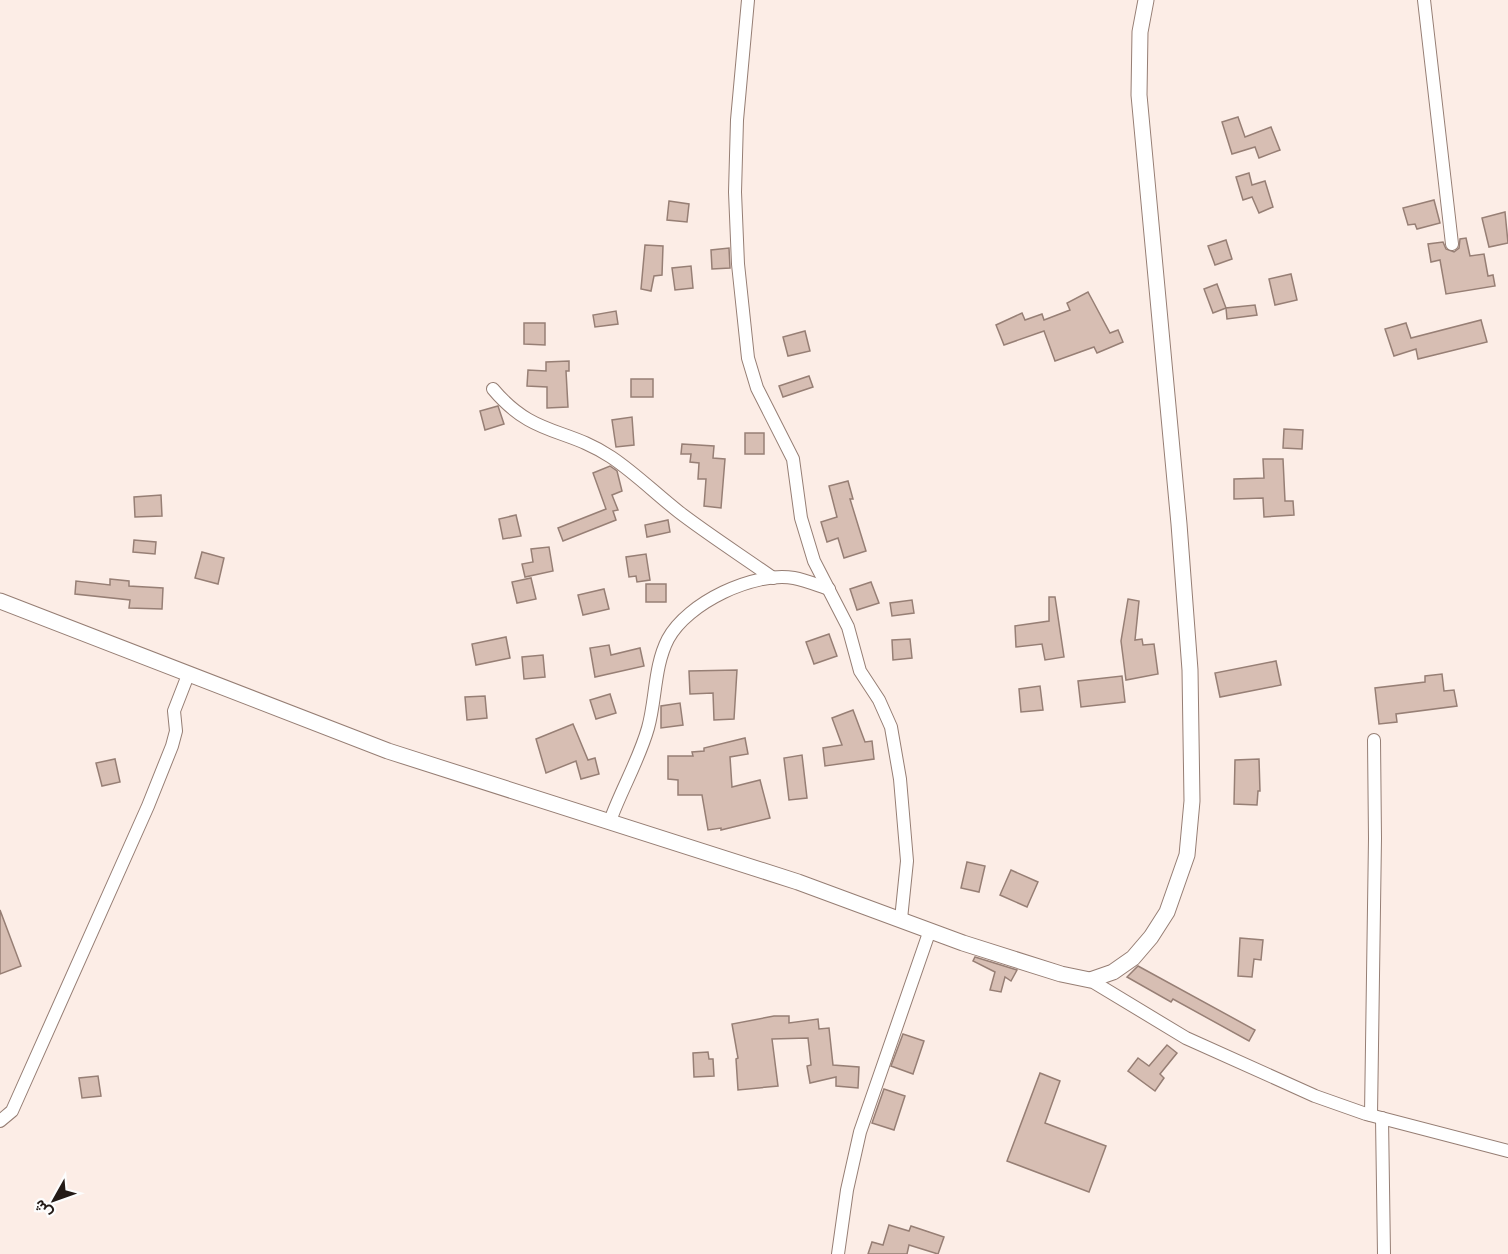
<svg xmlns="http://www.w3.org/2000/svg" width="1508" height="1254" viewBox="0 0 1508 1254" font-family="Karla,Vazirmatn,sans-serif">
<rect width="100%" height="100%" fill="#fcede6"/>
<g fill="#d7beb3" stroke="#977f75" stroke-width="1.5">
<path d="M1238,117L1245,137L1271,127L1280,150L1259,158L1255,147L1232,154L1222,122Z"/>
<path d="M1249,173L1252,185L1265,181L1273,207L1259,213L1252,197L1243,200L1236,177Z"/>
<path d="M1434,200L1440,223L1417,229L1415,224L1408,225L1403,208Z"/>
<path d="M669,201L689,204L687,222L667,220Z"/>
<path d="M1505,212L1508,243L1489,247L1482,218Z"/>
<path d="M1466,238L1470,256L1484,254L1488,276L1493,275L1495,286L1446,294L1440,260L1431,262L1428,244L1443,242L1446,249L1454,252L1459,248L1460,239Z"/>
<path d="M1226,240L1232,259L1215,265L1208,246Z"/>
<path d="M645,245L663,246L662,275L654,276L651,291L641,289Z"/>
<path d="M729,248L730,268L712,269L711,250Z"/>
<path d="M691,266L693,288L675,290L672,268Z"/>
<path d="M1291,274L1297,300L1275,305L1269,279Z"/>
<path d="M1217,284L1226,308L1213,313L1204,289Z"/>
<path d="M1088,292L1110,333L1118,330L1123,342L1097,353L1094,347L1055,361L1044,331L1004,345L996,325L1022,313L1025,320L1042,314L1044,320L1070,310L1067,303Z"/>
<path d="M1255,305L1257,315L1227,319L1226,308Z"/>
<path d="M616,311L618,324L595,327L593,315Z"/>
<path d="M1481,320L1487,342L1418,359L1416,349L1394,356L1385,329L1406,323L1411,338Z"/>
<path d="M524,323H545V345L524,344Z"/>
<path d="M805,331L810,351L788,356L783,337Z"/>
<path d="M569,361V371H566L568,407L547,408V387L527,386L528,370L546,371V362Z"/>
<path d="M809,376L813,387L783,397L779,386Z"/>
<rect x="631" y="379" width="22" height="18"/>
<path d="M498,406L504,424L485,430L480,411Z"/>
<path d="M632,417L634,445L616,447L612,420Z"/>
<path d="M1284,429L1303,430L1302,449L1283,448Z"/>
<rect x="745" y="433" width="19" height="21"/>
<path d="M682,444L714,446L713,458L725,459L721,508L704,506L706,479H698L699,463L690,462L691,454H681Z"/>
<path d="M1263,459H1283L1285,501H1293L1294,515L1264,517L1263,498L1234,499V479L1264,478Z"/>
<path d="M610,466L617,471L622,491L612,495L618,510L613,511L616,520L563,541L558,528L606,509L593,473Z"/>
<path d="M848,481L853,499H850L866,551L844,558L838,538L827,542L821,522L837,517L829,486Z"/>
<path d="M161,495L162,516L135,517L134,497Z"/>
<path d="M516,515L521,536L503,539L499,519Z"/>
<path d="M668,520L670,532L647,537L645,525Z"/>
<path d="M134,540L156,542L155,554L133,552Z"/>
<path d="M549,547L553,571L525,577L522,564L533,562L531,549Z"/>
<path d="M202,552L224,558L218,584L195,578Z"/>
<path d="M646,554L650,580L637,582L636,576L629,577L626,557Z"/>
<path d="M531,578L536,599L517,603L512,582Z"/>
<path d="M110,579L129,581V586L163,588L162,609L129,608L130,600L75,594L76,581L110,585Z"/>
<path d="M871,582L879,603L857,610L850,589Z"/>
<rect x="646" y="584" width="20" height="18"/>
<path d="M604,589L609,609L583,615L578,595Z"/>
<path d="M1049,597H1055L1064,657L1045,660L1042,644L1016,647L1015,626L1049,621Z"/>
<path d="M1128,599L1139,601L1135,640L1142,639L1143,645L1154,644L1158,674L1126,680L1121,641Z"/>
<path d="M912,600L914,613L892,616L890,603Z"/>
<path d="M829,634L837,656L814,664L806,642Z"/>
<path d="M506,637L510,658L476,665L472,644Z"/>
<path d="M910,639L912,658L893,660L892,640Z"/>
<path d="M609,645L611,655L640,648L644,666L595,677L590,648Z"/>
<path d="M543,655L545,677L524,679L522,657Z"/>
<path d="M1276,661L1281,685L1220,697L1215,673Z"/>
<path d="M737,670L734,719L714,720L713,693L690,694L689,671Z"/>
<path d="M1442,674L1444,691L1454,690L1457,706L1396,714L1397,722L1379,724L1375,688L1425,682V676Z"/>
<path d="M1122,676L1125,702L1081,707L1078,681Z"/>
<path d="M1040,686L1043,710L1021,712L1019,689Z"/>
<path d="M610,694L616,713L596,719L590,700Z"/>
<path d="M485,696L487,718L467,720L465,697Z"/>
<path d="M680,703L683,725L661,728V706Z"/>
<path d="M853,710L865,742L872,741L874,759L825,766L823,748L842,745L832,718Z"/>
<path d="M573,724L588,760L595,758L599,774L581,779L576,761L546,773L536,739Z"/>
<path d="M745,738L748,754L730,757L732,787L760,780L770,818L721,830V828L708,830L702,795H678V780L668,779V756H693L692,752L704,751V748Z"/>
<path d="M802,755L807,798L789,800L784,758Z"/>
<path d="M115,759L120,782L102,786L96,763Z"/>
<path d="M1259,759L1260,791H1258L1257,805L1234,804L1235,760Z"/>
<path d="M967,862L985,866L979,892L961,888Z"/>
<path d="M1011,870L1038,882L1027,907L1000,895Z"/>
<path d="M0,910L21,966L0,974Z"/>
<path d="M1240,938L1263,940L1261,960L1254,959L1252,977L1238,976Z"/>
<path d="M975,957L1017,970L1011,981L1005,977L1001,992L990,990L995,972L973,961Z"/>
<path d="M1138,966L1255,1030L1249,1041L1173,999L1171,1002L1127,977Z"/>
<path d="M774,1016H789V1023L818,1019L819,1029L829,1028L833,1065L859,1067L858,1088L836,1086V1077L810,1083L807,1066L811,1065L808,1038L772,1039L778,1086L738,1090L736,1059L738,1058L732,1024Z"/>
<path d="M903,1034L924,1041L913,1074L891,1066Z"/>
<path d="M1167,1045L1177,1053L1160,1074L1164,1078L1155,1091L1128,1071L1138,1058L1149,1066Z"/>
<path d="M708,1052L709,1059H713L714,1076L694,1077L693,1053Z"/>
<path d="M1040,1073L1060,1081L1045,1123L1106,1146L1089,1192L1007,1161Z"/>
<path d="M98,1076L101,1096L82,1098L79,1078Z"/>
<path d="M884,1089L905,1096L894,1130L872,1123Z"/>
<path d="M889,1225L909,1231L911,1226L944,1237L938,1254L909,1245L907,1254H868L872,1242L883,1245Z"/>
</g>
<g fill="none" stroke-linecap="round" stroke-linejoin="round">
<g stroke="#967e74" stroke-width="14">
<g id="minor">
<path d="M748,0L737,120L735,192L738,264L748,358L757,388L793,459L801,518L814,561L848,627L860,671L879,700L891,727L900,779L907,861L901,919"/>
<path d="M1424,0L1452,244"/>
<path d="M493,389C533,437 566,427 611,457C635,473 656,494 679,512C709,535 742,556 773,578"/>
<path d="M610,821C621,790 639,760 648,728C656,700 654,666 668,639C687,603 754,571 794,578C805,580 817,585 829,589"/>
<path d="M1090,980L1186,1038L1315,1096L1366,1114L1508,1151"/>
<path d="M1371,1115L1375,838L1374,740"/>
<path d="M1382,1118L1384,1254"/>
<path d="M0,1121L12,1111L148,806L172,746L176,731L174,711L188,675"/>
<path d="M838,1254L847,1190L860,1132L930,930"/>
</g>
</g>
<g stroke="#967e74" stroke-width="17">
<path id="tertiary" d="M0,601L388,751L798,882L963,943L1061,974L1090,980L1113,972L1133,958L1151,937L1167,912L1187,855L1192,801L1190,670L1179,524L1139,95L1140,32L1146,0"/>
</g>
<use href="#minor" stroke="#fff" stroke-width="12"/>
<use href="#tertiary" stroke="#fff" stroke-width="15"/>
</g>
<g transform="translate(54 1200) rotate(230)" stroke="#fdfdfd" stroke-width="4.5" paint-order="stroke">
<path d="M0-4.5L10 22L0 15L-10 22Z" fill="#231a16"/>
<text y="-9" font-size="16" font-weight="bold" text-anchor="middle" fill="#231a16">ش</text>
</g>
</svg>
